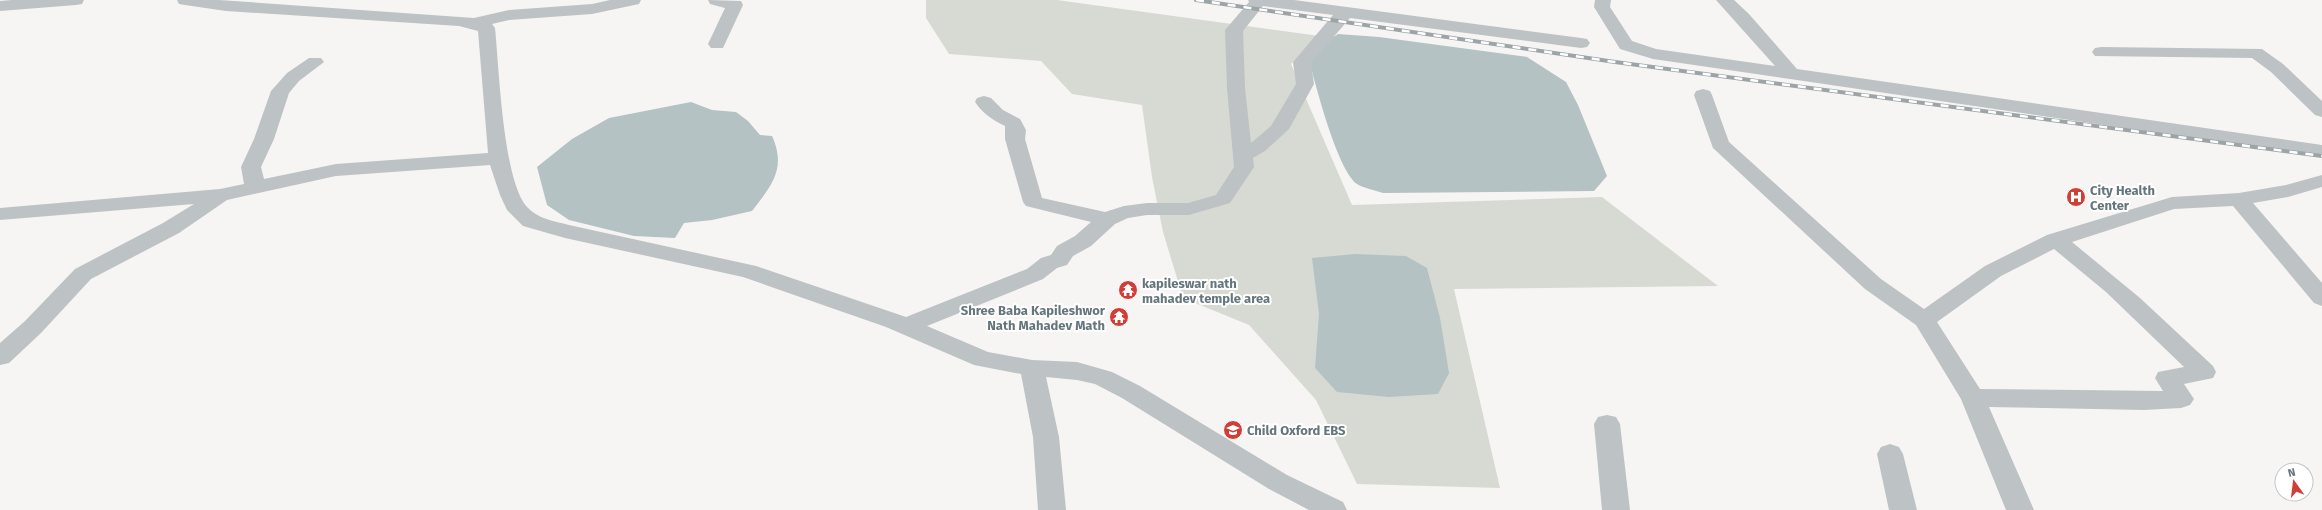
<svg xmlns="http://www.w3.org/2000/svg" width="2322" height="510" viewBox="0 0 2322 510" font-family="'Fira Sans',sans-serif">
<rect width="100%" height="100%" fill="#f6f5f3"/>
<path fill="#d7dad2" d="M926,0H1057L1320,36L1291,64L1352,205L1602,197L1718,286L1454,289L1500,488L1357,484L1316,400L1249,325L1183,298L1163,232L1152,177L1142,105L1072,94L1041,61L949,54L926,18Z"/>
<g fill="#b4c2c3">
<path d="M1338,34L1379,37L1527,57L1566,82L1578,105L1607,176L1594,191L1383,193C1375,190 1363,188 1357,184C1337,169 1316,86 1309,60L1317,48Z"/>
<path d="M691,102L712,110L736,112L748,121L760,135L772,136C787,169 771,186 752,211L712,220L684,223L675,238L634,236L569,220L547,205L537,167L572,139L609,118Z"/>
<path d="M1355,254L1406,256L1427,268L1440,318L1449,373L1438,394L1389,397L1337,392L1315,368L1319,314L1312,258Z"/>
</g>
<g fill="none" stroke-linecap="round" stroke-linejoin="round">
<g fill="#bdc2c4" fill-rule="evenodd">
<path d="M12,0H84L82,4L76,5L0,11V1Z"/>
<path d="M177,0H219L474,18L509,10L592,4L610,0H641L639,4L592,14L509,20L492,24L495,28C499,67 503,181 527,207C538,219 554,221 569,225L756,266L906,317L1027,269L1041,258L1051,255L1057,246L1075,236L1091,222L1026,206L1023,202L1005,139V126C993,120 983,114 975,102L977,98L984,96L991,98L1003,110L1020,119L1026,130L1025,139L1042,198L1105,212L1124,206L1147,203H1188L1216,195L1234,167L1227,88L1225,30L1249,2L1248,0H1294L1581,38L1587,39L1590,43L1587,47L1581,48L1350,18L1311,63L1314,84L1289,129L1265,151L1253,158L1254,167L1230,203L1189,215H1147L1128,218L1115,224L1091,246L1073,256L1067,265L1057,268L1043,279L927,326L988,352L1032,360L1077,362L1112,372L1140,386L1287,475L1343,502L1347,510H1309L1269,489L1122,398L1095,384L1077,380L1046,377L1059,437L1066,510H1038L1033,437L1021,374L974,365L886,327L743,277L565,238L523,226L507,210L500,195L490,165L336,176L227,200L179,233L91,279L41,333L9,363L0,365V343L25,321L75,269L163,223L194,204L0,220V208L220,189L244,184L241,167L254,139L271,91L287,73L309,58H321L324,62L299,81L289,93L274,139L261,167L264,179L336,164L488,153L478,31L459,26L226,11L185,5L179,4ZM1263,6L1333,15L1293,62L1296,84L1271,126L1251,143L1245,88L1243,31Z"/>
<path d="M708,0L741,1L743,5L723,48H711L708,44L725,8L710,4Z"/>
<path d="M1595,0H1611L1610,7L1632,41L1656,49L1775,66L1716,0H1734L1749,14L1797,69L2322,145V157L1653,59L1620,49L1594,7Z"/>
<path d="M2101,47L2262,49L2283,64L2322,101V117L2315,115L2271,72L2252,58L2095,56L2092,52L2095,48Z"/>
<path d="M1703,89L1710,91L1712,95L1729,142L1881,279L1924,309L1985,266L2047,235L2172,197L2239,193L2286,185L2322,175V187L2288,197L2253,203L2322,283V306L2314,303L2233,206L2174,209L2072,242L2140,298L2213,366L2216,372L2213,378L2184,384L2194,399L2190,405L2181,408L2144,410L1989,407L2034,510H2006L1961,399L1916,325L1865,289L1713,148L1694,95L1696,91ZM2054,249L2106,292L2184,367L2158,372L2155,378L2163,391L1980,389L1937,322L2001,276Z"/>
<path d="M1607,415L1616,417L1620,424L1630,510H1602L1594,424L1598,417Z"/>
<path d="M1890,444L1899,447L1903,454L1917,510H1889L1877,454L1881,447Z"/>
</g>
<g stroke="#9ba4a7" stroke-width="4">
<path id="rail" d="M1196,0L1615,62L2322,156"/>
</g>
<use href="#rail" stroke="#fff" stroke-width="2.5" stroke-dasharray="8" stroke-linecap="butt"/>
</g>
<defs>
<g id="hospital-disc" transform="scale(1)"><circle r="9.5" fill="#d03e38" stroke="#fff"/><path d="M-5-5h3v3.5h4V-5h3V5h-3V1.5h-4V5h-3Z" fill="#fff"/></g>
<g id="temple-disc" transform="scale(1)"><circle r="9.5" fill="#d03e38" stroke="#fff"/><path d="M0-6L5-2H3V0L6.5 2.5H4V6H1.5V3h-3V6H-4V2.5H-6.5L-3 0V-2H-5Z" fill="#fff"/></g>
<g id="school-disc" transform="scale(1)"><circle r="9.5" fill="#d03e38" stroke="#fff"/><path d="M0-5L7-2L0 1L-7-2ZM-4 1L0 2.5L4 1V4Q0 6-4 4Z" fill="#fff"/></g>
</defs>
<g fill-rule="evenodd">
<use href="#hospital-disc" x="2076" y="197"/>
<use href="#temple-disc" x="1128" y="290"/>
<use href="#temple-disc" x="1119" y="317"/>
<use href="#school-disc" x="1233" y="430"/>
</g>
<g text-anchor="middle" dominant-baseline="central" stroke-width="4" stroke-linejoin="round" paint-order="stroke">
<g font-size="13" font-weight="bold" fill="#64767b" stroke="#fff" text-anchor="start">
<text x="2090" y="190">City Health<tspan x="2090" dy="15">Center</tspan></text>
<text x="1142" y="283">kapileswar nath<tspan x="1142" dy="15">mahadev temple area</tspan></text>
<text x="1105" y="310" text-anchor="end">Shree Baba Kapileshwor<tspan x="1105" dy="15">Nath Mahadev Math</tspan></text>
<text x="1247" y="430">Child Oxford EBS</text>
</g>
</g>
<g transform="translate(2294 482) rotate(346)"><circle r="19" fill="#ffffff" stroke="#c1c8ca"/>
<path d="M0-3L7 15L0 10L-7 15Z" fill="#d03e38"/>
<text y="-6" font-size="11" font-weight="bold" text-anchor="middle" fill="#64767b">N</text>
</g>
</svg>
